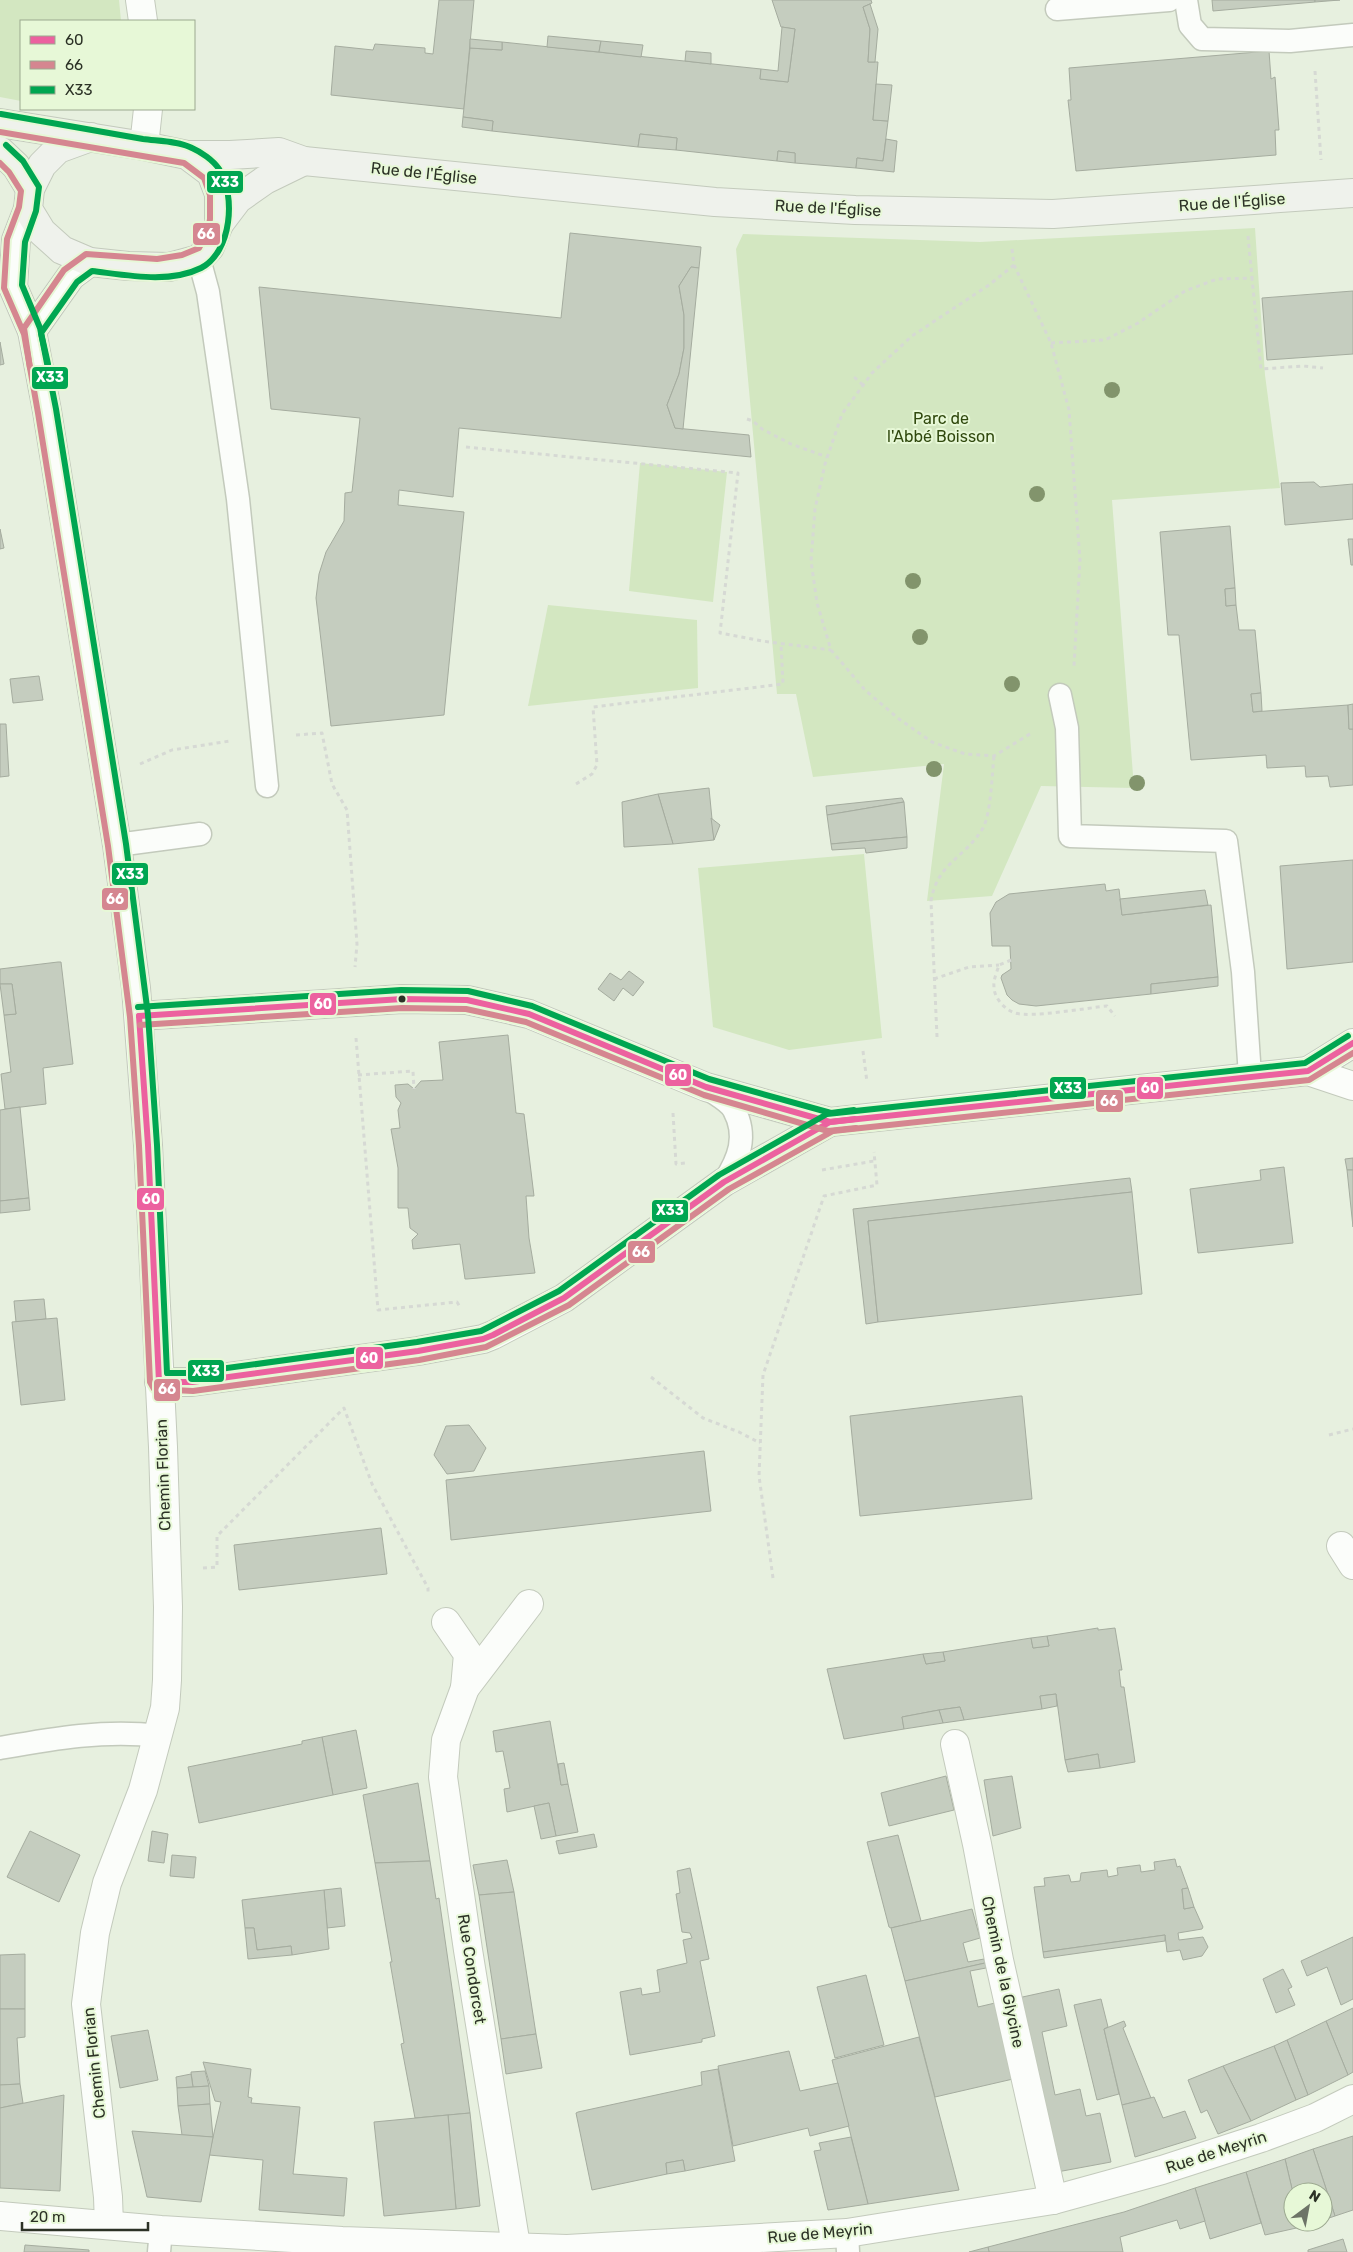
<svg xmlns="http://www.w3.org/2000/svg" width="1353" height="2252" viewBox="0 0 1353 2252" font-family="Rubik,sans-serif">
<rect width="100%" height="100%" fill="#e7f0df"/>
<g fill="#d3e7c1">
<path d="M0,0H119L121,21H21V101L0,97Z"/>
<path d="M1255,228L1265,375L1280,488L1112,500L1134,788L1041,786L992,896L927,901L944,764L813,777L796,694H777L736,249L743,234L980,242Z"/>
<path d="M640,463L727,472L713,602L629,591Z"/>
<path d="M548,605L697,620L698,688L528,706Z"/>
<path d="M864,854L882,1038L789,1050L713,1027L698,868Z"/>
</g>
<g fill="#c5cdbf" stroke="#a5ac9f">
<path d="M439,0H474L464,109L331,95L335,46L373,50L375,44L425,48V53L433,54Z"/>
<path d="M772,0H871L872,3L863,7L870,29L868,62H878L873,120L888,121L883,161L857,158L856,168L795,163V153L778,151L777,161L676,150L677,138L640,134L638,147L492,131L493,121L463,117L470,48L502,50V42L761,69L760,79L788,82L795,29L781,27Z"/>
<path d="M1212,0H1315V2L1213,11Z"/>
<path d="M1315,0H1340L1315,2Z"/>
<path d="M870,4L878,29L875,62H868L870,29L863,7Z"/>
<path d="M782,27L795,29L788,82L760,79L761,69L778,71Z"/>
<path d="M548,36L601,41L599,52L547,47Z"/>
<path d="M470,39L502,42V50L470,48Z"/>
<path d="M601,41L643,45L641,57L599,52Z"/>
<path d="M686,51L711,53V64L685,61Z"/>
<path d="M1269,51L1271,79L1275,77L1279,130H1275L1276,155L1076,171L1068,100H1071L1069,68Z"/>
<path d="M876,84L892,85L888,121L873,120Z"/>
<path d="M463,117L493,121L492,131L462,127Z"/>
<path d="M640,134L677,138L676,150L638,147Z"/>
<path d="M886,139L897,141L894,172L856,168L857,158L883,161Z"/>
<path d="M778,151L795,153V163L777,161Z"/>
<path d="M570,233L701,247L699,268L691,267L679,286L684,315V348L679,374L667,405L675,428L749,435L751,457L459,428L453,497L399,490L398,505L464,512L444,715L331,726L316,598L319,574L326,552L344,521L345,493L352,492L360,418L271,409L259,287L561,318Z"/>
<path d="M691,267L699,268L683,429L675,428L667,405L679,374L684,348V315L679,286Z"/>
<path d="M1353,291V354L1267,360L1262,298Z"/>
<path d="M0,342L4,364L0,365Z"/>
<path d="M1314,482L1320,487L1353,484V519L1285,525L1281,483Z"/>
<path d="M1230,526L1235,588L1225,589L1226,606L1236,605L1239,630H1255L1261,693L1251,694L1253,712L1348,705L1349,729H1353V785L1330,787L1328,776L1306,777L1305,766L1267,768L1266,755L1191,760L1179,635H1168L1160,532Z"/>
<path d="M0,529L4,548L0,549Z"/>
<path d="M1348,539H1353V565H1351Z"/>
<path d="M1235,588L1236,605L1226,606L1225,589Z"/>
<path d="M39,676L43,700L13,703L10,679Z"/>
<path d="M1261,693L1262,711L1253,712L1251,694Z"/>
<path d="M1353,704V729H1349L1348,705Z"/>
<path d="M0,724H6L9,776L0,777Z"/>
<path d="M709,788L714,840L673,844L658,794Z"/>
<path d="M658,794L673,844L624,847L622,802Z"/>
<path d="M902,798L904,802L827,815L826,806Z"/>
<path d="M904,802L907,837L831,844L827,815Z"/>
<path d="M711,818L720,825L714,840Z"/>
<path d="M907,837V848L866,853L865,848L832,850L831,844Z"/>
<path d="M1353,860V962L1287,969L1280,866Z"/>
<path d="M1105,884L1106,891L1119,889L1122,915L1211,905L1218,977L1151,984V994L1036,1006L1019,1004L1012,1000L1007,995L1001,978L1002,975L1011,969L1010,946H992L990,913L996,902L1009,894Z"/>
<path d="M1205,890L1208,905L1122,915L1120,899Z"/>
<path d="M58,962H61L73,1064L43,1068L46,1104L5,1109L1,1074L11,1072L4,1015L16,1014L12,984H0V969Z"/>
<path d="M629,971L644,982L633,996L623,988L614,1001L598,989L610,973L621,980Z"/>
<path d="M1218,977V986L1151,994V984Z"/>
<path d="M0,984H12L16,1014L4,1015Z"/>
<path d="M508,1035L516,1113L524,1114L534,1196H526L529,1238L535,1273L467,1279H465L460,1244L413,1249L412,1240L418,1234L410,1228L408,1208H398V1168L391,1129L400,1128L398,1110L401,1103L396,1097L395,1085L408,1084L414,1089L421,1081L443,1080L439,1042Z"/>
<path d="M20,1107L29,1198L0,1201V1110Z"/>
<path d="M1353,1158V1170H1347L1345,1159Z"/>
<path d="M1284,1167L1293,1243L1198,1253L1190,1189L1261,1180L1260,1170Z"/>
<path d="M1347,1170H1353V1227Z"/>
<path d="M1130,1178L1132,1192L868,1221L878,1322L866,1324L853,1209Z"/>
<path d="M1132,1192L1142,1294L878,1322L868,1221Z"/>
<path d="M29,1198L30,1210L0,1213V1201Z"/>
<path d="M44,1299L46,1319L16,1322L14,1301Z"/>
<path d="M57,1318L65,1400L21,1405L12,1322Z"/>
<path d="M1020,1396H1022L1032,1499L860,1516L850,1416Z"/>
<path d="M469,1425L486,1448L474,1471L447,1474L434,1455L446,1426Z"/>
<path d="M704,1451L711,1511L451,1540L446,1480Z"/>
<path d="M381,1528L387,1574L239,1590L234,1545Z"/>
<path d="M1098,1628V1630L1115,1628L1122,1670H1119L1121,1687H1124L1135,1762L1100,1768L1098,1754L1065,1760L1056,1694L1040,1696L1042,1709L964,1720L960,1707L939,1710L902,1717L904,1729L844,1739L827,1669L923,1654L926,1664L945,1661L943,1652L1031,1638L1033,1648L1049,1646L1047,1636Z"/>
<path d="M1047,1636L1049,1646L1033,1648L1031,1638Z"/>
<path d="M943,1652L945,1661L926,1664L923,1654Z"/>
<path d="M1056,1694L1057,1706L1042,1709L1040,1696Z"/>
<path d="M960,1707L964,1720L943,1723L939,1710Z"/>
<path d="M939,1710L943,1723L904,1729L902,1717Z"/>
<path d="M550,1721L561,1785L568,1784L578,1832L556,1836L549,1803L507,1812L504,1789L510,1788L503,1751L496,1752L493,1731Z"/>
<path d="M356,1730L367,1788L333,1795L322,1737Z"/>
<path d="M322,1737L333,1795L199,1823L188,1767L302,1744V1741Z"/>
<path d="M1098,1754L1100,1768L1068,1772L1065,1760Z"/>
<path d="M564,1763L568,1784L561,1785L558,1764Z"/>
<path d="M946,1776L954,1810L889,1826L881,1793Z"/>
<path d="M1012,1776L1021,1828L993,1836L984,1780Z"/>
<path d="M418,1783L430,1861L375,1863L363,1795Z"/>
<path d="M549,1803L556,1836L541,1839L534,1806Z"/>
<path d="M30,1831L80,1855L59,1902L7,1877Z"/>
<path d="M152,1831L168,1834L164,1863L148,1861Z"/>
<path d="M594,1834L597,1847L559,1854L556,1841Z"/>
<path d="M898,1835L921,1921L891,1928L889,1927L867,1842Z"/>
<path d="M172,1855L196,1857L194,1878L170,1876Z"/>
<path d="M1175,1859L1177,1867L1180,1866L1188,1888L1182,1889L1184,1909L1194,1907L1203,1927L1202,1929L1178,1933L1179,1940L1203,1937L1208,1947L1202,1956L1183,1960L1180,1950L1167,1952L1165,1935L1043,1952L1034,1887L1045,1886L1044,1878L1069,1875L1071,1882L1080,1881L1081,1873L1107,1870L1108,1877L1118,1875L1117,1868L1140,1865L1141,1872L1155,1870L1154,1862Z"/>
<path d="M507,1860L514,1892L479,1895L473,1865Z"/>
<path d="M430,1861L436,1899L439,1898L470,2113L415,2118L401,2044L404,2043L390,1962H392L375,1863Z"/>
<path d="M690,1868L709,1959L700,1961L715,2036L702,2039V2042L630,2055L620,1992L641,1988L642,1995L660,1992L657,1970L687,1963L683,1940L692,1938L690,1933L682,1932L676,1894L680,1893L677,1871Z"/>
<path d="M341,1888L345,1926L327,1928L324,1890Z"/>
<path d="M1188,1888L1194,1907L1184,1909L1182,1889Z"/>
<path d="M324,1890L329,1949L292,1955L291,1946L257,1950L254,1928H245L242,1900Z"/>
<path d="M514,1892L536,2034L501,2039L479,1895Z"/>
<path d="M972,1909L980,1938L963,1943L968,1962L984,1959L985,1963L905,1981L891,1928Z"/>
<path d="M245,1928H254L257,1950L291,1946L292,1955L248,1959Z"/>
<path d="M1165,1935V1941L1044,1958L1043,1952Z"/>
<path d="M1353,1937V1999L1341,2005L1327,1967L1307,1976L1301,1961Z"/>
<path d="M25,1954V2009H0V1955Z"/>
<path d="M985,1963L986,1968L970,1971L978,2007L995,2003L1013,2079L935,2097L905,1981Z"/>
<path d="M1283,1969L1292,1987L1288,1989L1295,2005L1276,2013L1263,1979Z"/>
<path d="M866,1975L884,2045L835,2058L817,1987Z"/>
<path d="M1059,1989L1067,2026L1042,2032L1055,2095L1080,2089L1086,2116L1100,2113L1111,2162L1057,2172L1018,1998Z"/>
<path d="M1101,1999L1108,2027L1104,2029L1119,2094L1097,2100L1074,2005Z"/>
<path d="M1353,2008V2072L1348,2075L1326,2021Z"/>
<path d="M0,2009H25V2037L17,2038L20,2084L0,2085Z"/>
<path d="M1124,2021L1126,2026L1123,2028L1151,2098L1122,2105L1104,2029Z"/>
<path d="M1326,2021L1348,2075L1308,2095L1287,2040Z"/>
<path d="M148,2030L158,2080L120,2088L111,2036Z"/>
<path d="M536,2034L542,2068L506,2074L501,2039Z"/>
<path d="M919,2037L959,2190L868,2204L832,2060Z"/>
<path d="M1287,2040L1308,2095L1296,2100L1274,2046Z"/>
<path d="M1274,2046L1296,2100L1251,2121L1223,2066Z"/>
<path d="M789,2051L800,2091L838,2083L849,2126L810,2136L808,2128L733,2146L718,2066Z"/>
<path d="M203,2062L251,2069L248,2097L252,2098L251,2103L300,2107L293,2174L347,2178L344,2216L259,2210L263,2160L209,2155L221,2102L215,2101Z"/>
<path d="M1223,2066L1251,2121L1218,2134L1207,2110L1201,2113L1188,2080Z"/>
<path d="M718,2069L735,2161L685,2171L683,2160L666,2163L667,2174L592,2190L576,2113L578,2112L702,2085L701,2072Z"/>
<path d="M205,2071L209,2086L193,2087L191,2072Z"/>
<path d="M191,2074L193,2087L177,2088L176,2077Z"/>
<path d="M20,2084L23,2103L0,2108V2085Z"/>
<path d="M209,2086L210,2104L178,2106L177,2088Z"/>
<path d="M64,2095L60,2191L0,2188V2108Z"/>
<path d="M1154,2097L1163,2118L1185,2111L1196,2138L1135,2157L1122,2105Z"/>
<path d="M210,2104L213,2137L182,2135L178,2106Z"/>
<path d="M470,2113L480,2206L456,2209L448,2115Z"/>
<path d="M448,2115L456,2209L384,2216L374,2122Z"/>
<path d="M132,2131L213,2137L201,2202L147,2197Z"/>
<path d="M1353,2136V2210L1335,2216L1313,2149Z"/>
<path d="M851,2137L868,2204L828,2210L814,2151L821,2150L819,2143Z"/>
<path d="M1313,2149L1335,2216L1323,2220V2192L1293,2193L1285,2159Z"/>
<path d="M1285,2159L1293,2193V2222H1300L1301,2227L1265,2235L1246,2172Z"/>
<path d="M683,2160L685,2171L667,2174L666,2163Z"/>
<path d="M1246,2172L1261,2223L1210,2239L1195,2188Z"/>
<path d="M1195,2188L1205,2221L1180,2229L1177,2220L1120,2237L1123,2252H989L988,2247L1124,2212Z"/>
<path d="M1300,2222H1316L1301,2227Z"/>
<path d="M1343,2239L1347,2252H1308V2250Z"/>
<path d="M25,2245L89,2250V2252H24Z"/>
<path d="M988,2247L989,2252H969Z"/>
</g>
<g fill="none" stroke-linecap="round" stroke-linejoin="round">
<g stroke="#c3cabc" stroke-width="25">
<g id="lane">
<path d="M1186,0L1190,25L1202,39L1290,41L1353,35"/>
<path d="M1057,9L1169,0"/>
<path d="M199,259L208,292L238,499L267,786"/>
<path d="M1060,695L1067,728L1070,836L1226,841L1243,972L1250,1076"/>
<path d="M117,845L200,834"/>
<path d="M710,1090C717,1095 730,1102 734,1110C748,1136 739,1159 724,1182"/>
<path d="M0,1748C51,1739 106,1729 158,1736"/>
<path d="M847,2233L848,2252"/>
<path d="M159,2252L161,2230"/>
</g>
</g>
<g stroke="#c3cabc" stroke-width="30">
<g id="street">
<path d="M140,0L143,21"/>
<path d="M144,146L148,109"/>
<path d="M28,209L16,240L13,287L32,331L47,411L117,845L136,988L148,1145L163,1447L168,1607L167,1680L165,1708L143,1790L107,1883L95,1933L86,2004L108,2197L109,2225"/>
<path d="M32,331L71,276L90,262"/>
<path d="M139,1016L402,999L467,1000L529,1014L706,1087L830,1122L1308,1071L1353,1086"/>
<path d="M1308,1071L1353,1043"/>
<path d="M159,1382H192L418,1351L483,1339L493,1335L564,1298L724,1182L830,1122"/>
<path d="M1341,1546L1353,1565"/>
<path d="M446,1622L468,1654L465,1688"/>
<path d="M955,1744L977,1844L999,1960L1053,2200"/>
<path d="M0,2216L161,2230L342,2241L567,2249L847,2233L1053,2200L1162,2170L1261,2138L1315,2118L1353,2099"/>
<path d="M517,2252L468,1950L443,1777L446,1740L465,1688L529,1604"/>
</g>
</g>
<g stroke="#c3cabc" stroke-width="30">
<g id="secondary">
<path d="M0,123L144,146L187,155L211,173L219,194V224L210,247L199,259L169,267L128,266L90,262L62,250L42,232L28,209L30,189L42,165L58,149L91,137"/>
<path d="M0,151L16,166L30,189"/>
<path d="M187,155H230L279,152L304,161L715,202L855,210L1053,214L1353,193"/>
<path d="M219,224L238,199L265,180L304,161"/>
</g>
</g>
<g stroke="#d6d9d4" stroke-width="3" stroke-dasharray="4 4" stroke-linecap="butt">
<path d="M1315,71L1321,160"/>
<path d="M1248,236L1252,278"/>
<path d="M1012,249L1014,265L1051,343L1069,410L1080,560L1074,666"/>
<path d="M1014,265L989,285L912,336L872,373L842,414L825,464L815,509L811,561L817,603L831,650L865,690L899,719L932,742L965,754L994,756L1033,732"/>
<path d="M1051,343L1105,340L1138,323L1185,291L1217,279L1252,278L1261,369L1303,366L1323,368"/>
<path d="M854,377L863,385"/>
<path d="M747,419L753,421L762,429L791,444L827,457"/>
<path d="M466,447L738,473L720,633L762,641L831,650"/>
<path d="M296,735L322,733L332,784L347,810L357,944L355,967"/>
<path d="M140,764L172,750L230,741"/>
<path d="M576,784L592,774L597,765L593,707L783,684L781,643"/>
<path d="M1011,960L999,965C997,972 993,980 994,987C994,998 1005,1010 1015,1013C1032,1018 1086,1008 1107,1006L1115,1016"/>
<path d="M934,979L969,967L999,965"/>
<path d="M937,1037L931,901C937,863 965,858 983,828C991,813 992,774 994,756"/>
<path d="M356,1038L378,1310L457,1302L460,1307"/>
<path d="M863,1051L867,1082"/>
<path d="M358,1075L413,1071L414,1089"/>
<path d="M673,1113L676,1164L686,1163"/>
<path d="M822,1170L874,1161"/>
<path d="M651,1377L703,1418L739,1432L760,1443"/>
<path d="M1329,1435L1353,1429"/>
<path d="M203,1568L217,1567V1536L344,1408L372,1484L428,1588V1592"/>
<path d="M773,1578L759,1476L763,1375L824,1196L877,1185L874,1152"/>
</g>
<use href="#lane" stroke="#fbfdfa" stroke-width="22"/>
<use href="#street" stroke="#fbfdfa" stroke-width="28"/>
<use href="#secondary" stroke="#eff2ec" stroke-width="28"/>
<g stroke="#e7f8d7" stroke-width="10">
<g id="bus-1">
<path d="M139,1016L402,999L467,1000L529,1014L706,1087L830,1122L855,1119"/>
<path d="M139,1016L148,1145L159,1382"/>
<path d="M159,1382H192L418,1351L483,1339L493,1335L564,1298L724,1182L830,1122L1308,1071L1353,1043"/>
</g>
</g>
<g stroke="#e7f8d7" stroke-width="10">
<g id="bus-2">
<path d="M0,132L184,163L204,178L210,195V219L208,231L199,248L182,255L157,259L86,254L64,270L24,328L30,368"/>
<path d="M0,163L9,172L21,191L19,207L7,239L4,288L24,334L38,413L108,846L130,1017L139,1146L150,1382L154,1389L193,1391L419,1360L486,1347L569,1305L729,1189L833,1131L1309,1080L1353,1053"/>
<path d="M140,1025L402,1008L466,1009L526,1022L704,1095L828,1131L856,1128"/>
</g>
</g>
<g stroke="#e7f8d7" stroke-width="10">
<g id="bus-3">
<path d="M1,114C49,122 96,131 143,139C158,141 179,141 192,148C201,152 213,160 219,169C236,195 232,252 201,268C169,284 126,275 92,271L77,282L41,333L48,364"/>
<path d="M6,145L23,161L39,187L36,211L25,242L22,285L40,328L56,409L126,844L148,1015L157,1145L167,1373H191L417,1342L481,1331L489,1327L559,1291L719,1175L827,1114L1305,1063L1348,1036"/>
<path d="M138,1007L401,990L468,991L532,1006L709,1079L831,1113L854,1110"/>
</g>
</g>
<use href="#bus-1" stroke="#ec619f" stroke-width="6"/>
<use href="#bus-2" stroke="#d58690" stroke-width="6"/>
<use href="#bus-3" stroke="#00a651" stroke-width="6"/>
</g>
<g fill="#82946c">
<circle cx="1112" cy="390" r="8"/>
<circle cx="1037" cy="494" r="8"/>
<circle cx="913" cy="581" r="8"/>
<circle cx="920" cy="637" r="8"/>
<circle cx="1012" cy="684" r="8"/>
<circle cx="934" cy="769" r="8"/>
<circle cx="1137" cy="783" r="8"/>
</g>
<circle fill="#2c3226" stroke="#e7f8d7" stroke-width="2" cx="402" cy="999" r="4.5"/>
<g text-anchor="middle" dominant-baseline="central" stroke-width="4" stroke-linejoin="round" paint-order="stroke">
<g font-size="16" fill="#2c3226" stroke="#e7f8d7">
<text transform="translate(424 173) rotate(6)">Rue de l'Église</text>
<text transform="translate(1232 202) rotate(-4)">Rue de l'Église</text>
<text transform="translate(828 208) rotate(3)">Rue de l'Église</text>
<text transform="translate(163 1475) rotate(-92)">Chemin Florian</text>
<text transform="translate(472 1969) rotate(81)">Rue Condorcet</text>
<text transform="translate(1003 1972) rotate(78)">Chemin de la Glycine</text>
<text transform="translate(94 2063) rotate(-96)">Chemin Florian</text>
<text transform="translate(1216 2152) rotate(-18)">Rue de Meyrin</text>
<text transform="translate(820 2233) rotate(-5)">Rue de Meyrin</text>
</g>
<g font-size="16" fill="#30490e" stroke="#e7f8d7">
<text x="941" y="418">Parc de<tspan x="941" dy="18">l'Abbé Boisson</tspan></text>
</g>
</g>
<g stroke="#e7f8d7" stroke-width="2">
<rect x="206" y="170" width="38" height="24" rx="5" fill="#00a651"/>
<rect x="192" y="222" width="29" height="24" rx="5" fill="#d58690"/>
<rect x="31" y="366" width="38" height="24" rx="5" fill="#00a651"/>
<rect x="111" y="862" width="38" height="24" rx="5" fill="#00a651"/>
<rect x="101" y="887" width="28" height="24" rx="5" fill="#d58690"/>
<rect x="309" y="992" width="28" height="24" rx="5" fill="#ec619f"/>
<rect x="664" y="1063" width="28" height="24" rx="5" fill="#ec619f"/>
<rect x="1136" y="1076" width="28" height="24" rx="5" fill="#ec619f"/>
<rect x="1049" y="1076" width="38" height="24" rx="5" fill="#00a651"/>
<rect x="1095" y="1089" width="29" height="24" rx="5" fill="#d58690"/>
<rect x="136" y="1187" width="29" height="24" rx="5" fill="#ec619f"/>
<rect x="651" y="1199" width="38" height="24" rx="5" fill="#00a651"/>
<rect x="627" y="1240" width="29" height="24" rx="5" fill="#d58690"/>
<rect x="355" y="1346" width="29" height="24" rx="5" fill="#ec619f"/>
<rect x="187" y="1359" width="38" height="24" rx="5" fill="#00a651"/>
<rect x="153" y="1378" width="28" height="24" rx="5" fill="#d58690"/>
</g>
<g font-size="14" text-anchor="middle" font-weight="bold" fill="#fff">
<text x="225" y="187">X33</text>
<text x="206" y="239">66</text>
<text x="50" y="382">X33</text>
<text x="130" y="879">X33</text>
<text x="115" y="904">66</text>
<text x="323" y="1009">60</text>
<text x="678" y="1080">60</text>
<text x="1150" y="1093">60</text>
<text x="1068" y="1093">X33</text>
<text x="1109" y="1106">66</text>
<text x="151" y="1204">60</text>
<text x="670" y="1215">X33</text>
<text x="641" y="1257">66</text>
<text x="369" y="1363">60</text>
<text x="206" y="1376">X33</text>
<text x="167" y="1394">66</text>
</g>
<rect x="20" y="20" width="175" height="90" fill="#e7f8d7" stroke="#9ca990"/>
<rect x="30" y="36" width="25" height="8" fill="#ec619f" stroke="#9ca990"/>
<text x="65" y="45" font-size="15" fill="#2c3226">60</text>
<rect x="30" y="61" width="25" height="8" fill="#d58690" stroke="#9ca990"/>
<text x="65" y="70" font-size="15" fill="#2c3226">66</text>
<rect x="30" y="86" width="25" height="8" fill="#00a651" stroke="#9ca990"/>
<text x="65" y="95" font-size="15" fill="#2c3226">X33</text>
<g transform="translate(1308 2207) rotate(32)"><circle r="24" fill="#e7f8d7" stroke="#9ca990"/>
<path d="M0-4L9 19L0 12L-9 19Z" fill="#6d7467"/>
<text y="-8" font-size="14" font-weight="bold" text-anchor="middle" fill="#2c3226">N</text>
</g>
<path d="M22 2222v8h126v-8" fill="none" stroke="#2c3226" stroke-width="2.5"/>
<text x="30" y="2222" font-size="15" fill="#2c3226" stroke="#e7f8d7" stroke-width="4" paint-order="stroke">20 m</text>
</svg>
